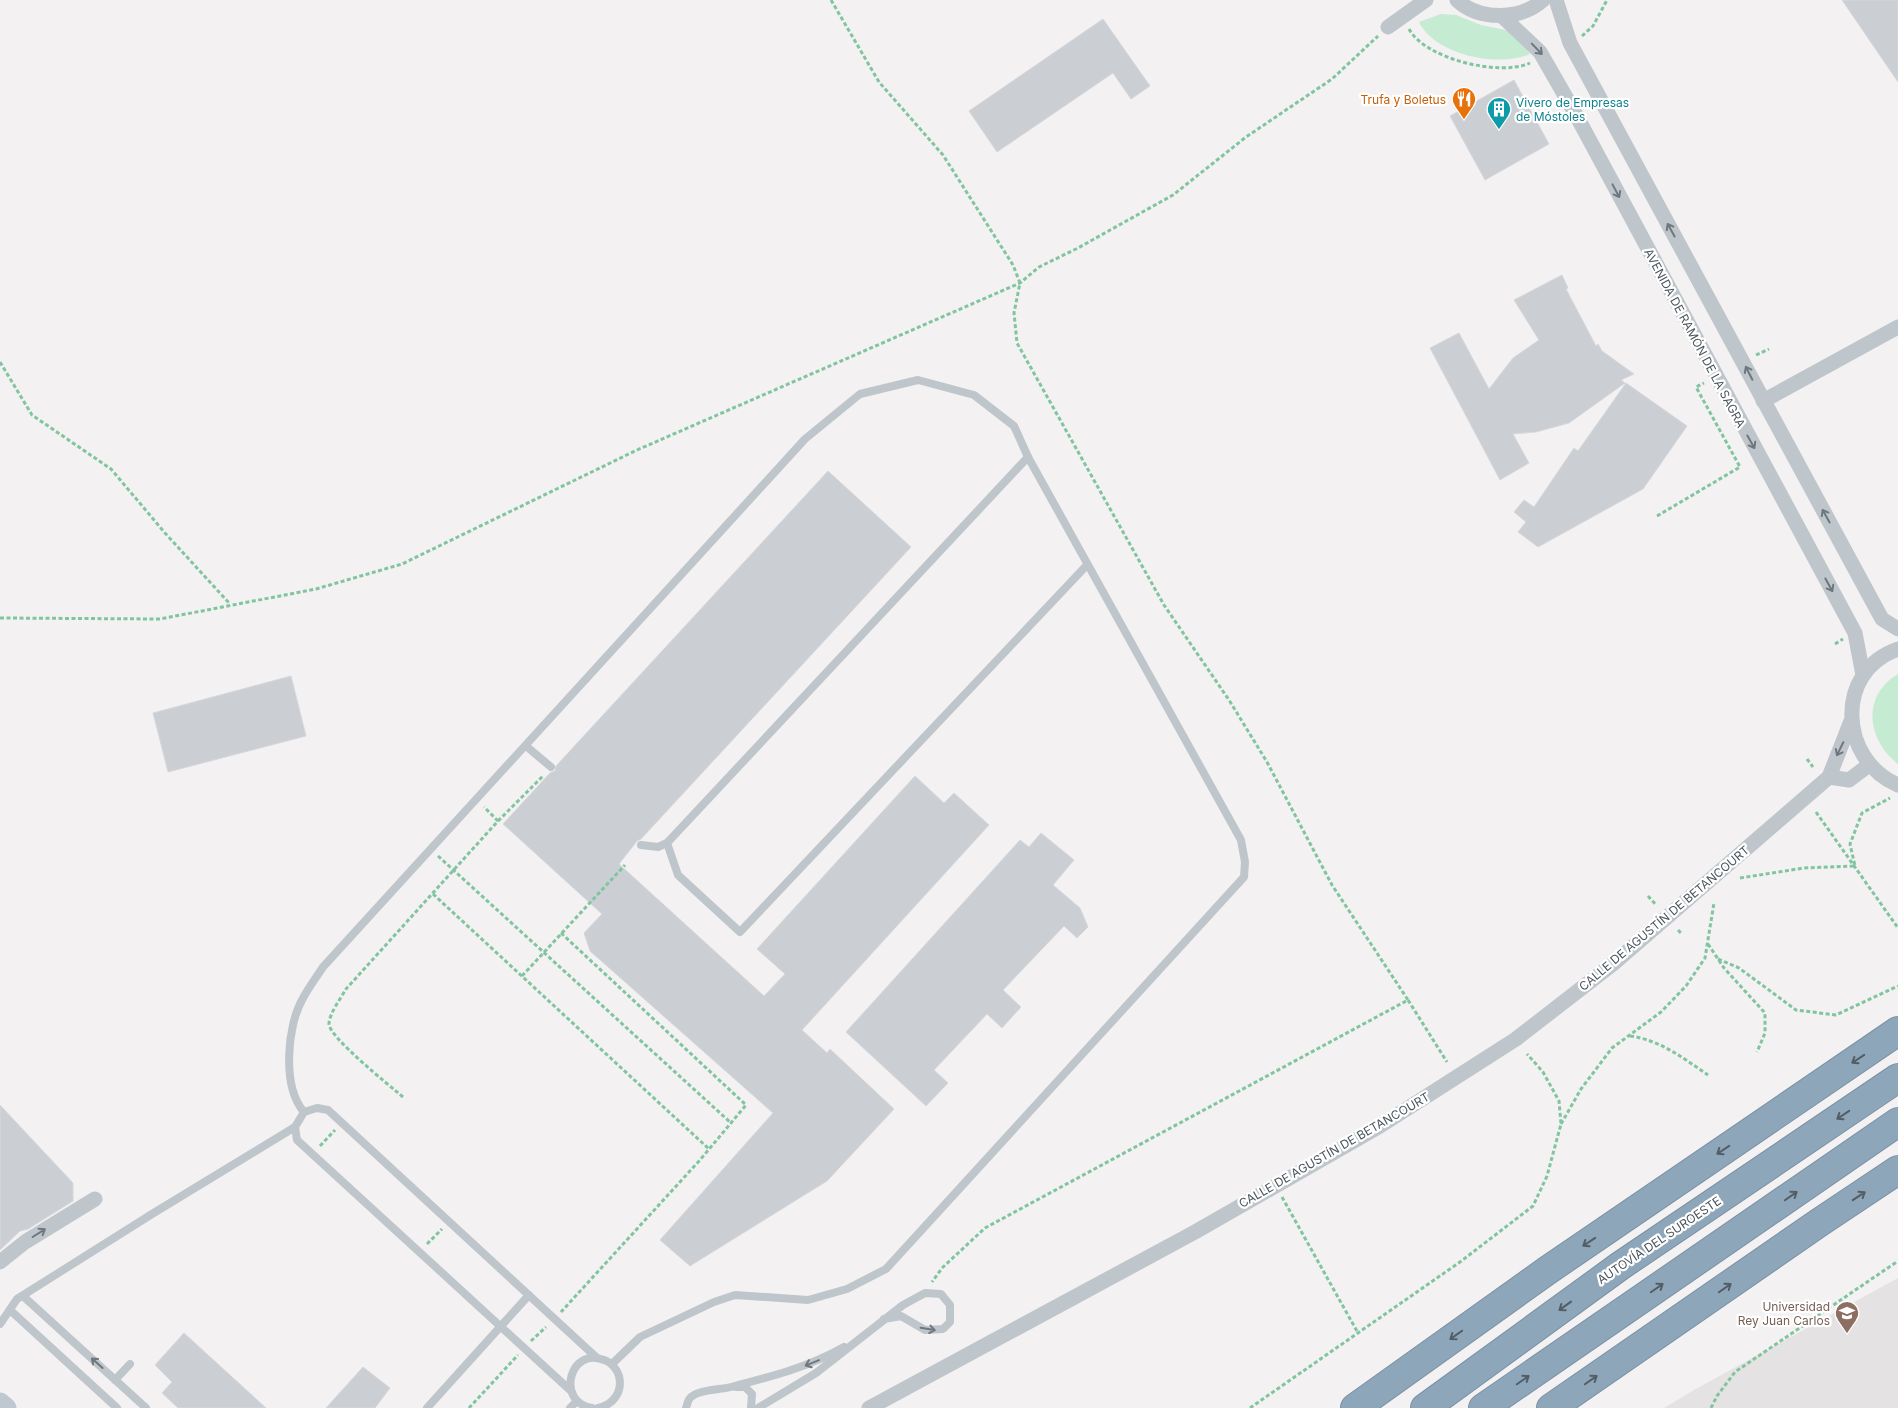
<svg xmlns="http://www.w3.org/2000/svg" width="1898" height="1408" viewBox="0 0 1898 1408" font-family="Inter,sans-serif">
<rect width="100%" height="100%" fill="#f3f1f1"/>
<path fill="#e4e2e2" d="M1898,1278V1408H1664L1694,1390Z"/>
<g fill="#c5ebd2">
<path d="M1441,14L1456,15L1481,25L1506,30L1522,41L1530,54C1498,68 1435,55 1419,22Z"/>
<path d="M1898,674V764C1867,740 1861,696 1898,674Z"/>
</g>
<g fill="#cbced3" stroke="#d6d8db">
<path d="M1842,0H1898V82Z"/>
<path d="M1103,19L1150,86L1131,99L1113,73L997,152L969,111Z"/>
<path d="M1514,80L1549,144L1485,180L1450,116Z"/>
<path d="M1562,275L1568,288L1566,289L1596,346L1598,344L1602,351L1634,374L1621,380L1625,383L1569,423L1536,432L1513,434L1529,463L1500,480L1430,348L1459,333L1489,389L1513,358L1539,340L1514,300Z"/>
<path d="M1626,383L1687,426L1643,489L1538,547L1518,532L1526,522L1514,512L1524,500L1534,507L1574,448L1578,451Z"/>
<path d="M828,471L911,547L641,839L637,841L619,864L764,996L785,974L757,949L915,776L944,803L954,793L989,825L802,1030L827,1053L830,1049L894,1109L827,1181L690,1266L660,1240L773,1113L590,951L584,933L602,914L503,824L550,773L555,771L556,766Z"/>
<path d="M291,676L306,736L168,772L153,713Z"/>
<path d="M1041,833L1074,860L1053,885L1080,908L1088,927L1077,938L1064,926L1003,990L1021,1007L1002,1028L987,1014L934,1070L948,1083L926,1106L846,1032L1020,840L1029,847Z"/>
<path d="M0,1105L73,1183V1201L28,1229L20,1231L0,1250Z"/>
<path d="M184,1333L266,1408H178L162,1393L172,1382L155,1365Z"/>
<path d="M363,1367L390,1388L375,1408H326Z"/>
</g>
<g fill="none" stroke-linecap="round" stroke-linejoin="round">
<g stroke="#7a91a5" stroke-width="30">
<g id="motorway">
<path d="M1355,1408L1548,1270L1898,1031"/>
<path d="M1425,1408L1620,1266L1898,1078"/>
<path d="M1483,1408L1898,1122"/>
<path d="M1551,1408L1820,1222L1898,1170"/>
</g>
</g>
<g stroke="#81c5a0" stroke-width="3" stroke-dasharray="4 2.5" stroke-linecap="butt">
<path d="M831,0L879,82L943,155L1013,265L1020,283L1014,313L1017,343L1164,605L1229,700L1267,762L1332,885L1408,1000L985,1228L942,1268L932,1282"/>
<path d="M1409,29C1425,59 1500,77 1530,63"/>
<path d="M1582,36L1593,26L1607,0"/>
<path d="M1756,355L1769,349"/>
<path d="M0,362L32,415L111,469L165,533L230,604"/>
<path d="M1657,516L1740,467L1696,387L1704,383"/>
<path d="M0,618L160,619L316,589L402,564L637,450L1020,283L1039,267L1078,248L1173,195L1246,137L1332,79L1378,36"/>
<path d="M1835,644L1843,639"/>
<path d="M1807,759L1813,767"/>
<path d="M1816,812L1898,928"/>
<path d="M498,821L544,775"/>
<path d="M438,856L731,1123"/>
<path d="M1740,878L1804,868L1855,866L1850,844L1862,813L1890,798"/>
<path d="M433,894L709,1149"/>
<path d="M1648,896L1656,905"/>
<path d="M1678,930L1682,934"/>
<path d="M561,933L746,1105L700,1160L561,1312"/>
<path d="M1708,944L1724,968L1765,1013V1033L1757,1052"/>
<path d="M1718,959L1739,968L1796,1010L1836,1015L1898,986"/>
<path d="M522,976L625,865"/>
<path d="M1408,1000L1447,1062"/>
<path d="M1630,1036C1660,1040 1683,1058 1708,1075"/>
<path d="M403,1097C390,1086 329,1037 329,1024C329,1014 341,998 346,989L498,821L484,807"/>
<path d="M1561,1124L1581,1089L1612,1048L1661,1012L1686,986L1705,958L1714,903"/>
<path d="M320,1146L335,1130"/>
<path d="M1282,1197L1358,1333"/>
<path d="M427,1244L442,1229"/>
<path d="M531,1341L546,1327"/>
<path d="M469,1408L518,1355"/>
<path d="M1250,1408L1460,1262L1533,1206L1547,1176L1561,1124L1559,1101L1543,1072L1527,1054"/>
<path d="M1711,1408L1717,1396L1735,1372L1898,1261"/>
</g>
<g stroke="#bec6cc" stroke-width="8">
<path d="M1028,457L667,843L678,875L740,932L1087,565"/>
<path d="M526,746L551,767"/>
<path d="M641,845L658,847L667,843"/>
<path d="M304,1112C282,1087 287,1027 302,1000C308,988 316,978 323,967L805,439L860,394L918,380L974,395L1014,426L1028,457L1241,840L1245,862L1244,877L886,1269L847,1289L808,1300L735,1295L714,1302L640,1337L612,1364"/>
<path d="M23,1296L146,1408"/>
<path d="M10,1310L117,1408"/>
<path d="M0,1324L17,1299L152,1214L295,1127"/>
<path d="M115,1380L130,1364"/>
<path d="M736,1387H745L752,1394L751,1408"/>
<path d="M570,1390L297,1140L295,1127L304,1112L317,1108L328,1110L597,1358"/>
<path d="M427,1408L529,1295"/>
<path d="M570,1408L577,1401"/>
<path d="M592,1408C555,1402 570,1346 604,1360C611,1362 617,1369 619,1376C623,1392 613,1405 598,1408"/>
<path d="M686,1408C688,1402 688,1398 694,1395C703,1389 720,1390 731,1387C770,1377 809,1367 844,1347"/>
<path d="M758,1408L816,1373L903,1305L925,1293L941,1294L950,1305V1322L943,1329L925,1330L901,1316L884,1319"/>
</g>
<g stroke="#bec6cc" stroke-width="15">
<path d="M1457,0C1479,21 1521,20 1543,0"/>
<path d="M1556,0L1570,43L1882,619L1898,629"/>
<path d="M1502,16L1540,52L1575,113L1855,633L1863,675"/>
<path d="M1388,27L1426,0"/>
<path d="M1763,401L1898,327"/>
<path d="M1898,649C1834,671 1839,760 1898,785"/>
<path d="M1829,777L1849,780L1869,765"/>
<path d="M0,1262L25,1242L95,1199"/>
<path d="M869,1408L1195,1232L1380,1126L1516,1039L1614,963L1829,777L1851,721"/>
</g>
<path stroke="#bfc8d0" stroke-width="21" d="M0,1403L6,1408"/>
<use href="#motorway" stroke="#8ea6ba" stroke-width="28"/>
</g>
<defs><path id="oneway-shaft" d="M-6 0H5M1.5-3L5.5 0L1.5 3" fill="none" stroke-width="1.6" stroke-linecap="round" stroke-linejoin="round" transform="scale(1.25)"/></defs>
<g stroke="#6e777e">
<use href="#oneway-shaft" transform="translate(1537 49) rotate(46)"/>
<use href="#oneway-shaft" transform="translate(1616 191) rotate(62)"/>
<use href="#oneway-shaft" transform="translate(1671 230) rotate(-119)"/>
<use href="#oneway-shaft" transform="translate(1749 373) rotate(-117)"/>
<use href="#oneway-shaft" transform="translate(1751 442) rotate(61)"/>
<use href="#oneway-shaft" transform="translate(1826 516) rotate(-119)"/>
<use href="#oneway-shaft" transform="translate(1829 585) rotate(61)"/>
<use href="#oneway-shaft" transform="translate(1840 749) rotate(116)"/>
<use href="#oneway-shaft" transform="translate(39 1233) rotate(-32)"/>
<use href="#oneway-shaft" transform="translate(928 1329) rotate(10)"/>
<use href="#oneway-shaft" transform="translate(97 1363) rotate(-138)"/>
<use href="#oneway-shaft" transform="translate(812 1363) rotate(158)"/>
</g>
<g stroke="#525d65">
<use href="#oneway-shaft" transform="translate(1858 1059) rotate(146)"/>
<use href="#oneway-shaft" transform="translate(1843 1115) rotate(146)"/>
<use href="#oneway-shaft" transform="translate(1723 1150) rotate(146)"/>
<use href="#oneway-shaft" transform="translate(1791 1196) rotate(-35)"/>
<use href="#oneway-shaft" transform="translate(1859 1196) rotate(-33)"/>
<use href="#oneway-shaft" transform="translate(1589 1242) rotate(146)"/>
<use href="#oneway-shaft" transform="translate(1657 1288) rotate(-35)"/>
<use href="#oneway-shaft" transform="translate(1725 1288) rotate(-35)"/>
<use href="#oneway-shaft" transform="translate(1565 1306) rotate(144)"/>
<use href="#oneway-shaft" transform="translate(1456 1335) rotate(145)"/>
<use href="#oneway-shaft" transform="translate(1523 1380) rotate(-35)"/>
<use href="#oneway-shaft" transform="translate(1591 1380) rotate(-35)"/>
</g>
<defs>
<g id="restaurant-pin" transform="scale(1.25)"><path d="M0 17L-7.5 6A9.5 9.5 0 1 1 7.5 6Z" fill="#e8710a" stroke="#fff"/><path d="M-5-6h1v4h1v-4h1v4h1v-4h1v5L-1.5 .5V6h-2V.5L-5-1ZM5-6V6H3V1.5H1.5Q1.5-4 5-6Z" fill="#fff"/></g>
<g id="building-pin" transform="scale(1.25)"><path d="M0 17L-7.5 6A9.5 9.5 0 1 1 7.5 6Z" fill="#0f9aa8" stroke="#fff"/><path d="M-4-6H4V6H1V3H-1V6H-4ZM-2.5-4.3h1.7v1.8h-1.7ZM.8-4.3h1.7v1.8H.8ZM-2.5-1h1.7V.8h-1.7ZM.8-1h1.7V.8H.8Z" fill="#fff"/></g>
<g id="university-pin" transform="scale(1.25)"><path d="M0 17L-7.5 6A9.5 9.5 0 1 1 7.5 6Z" fill="#8d6e63" stroke="#fff"/><path d="M0-5L7-2L0 1L-7-2ZM-4 1L0 2.5L4 1V4Q0 6-4 4Z" fill="#fff"/></g>
</defs>
<g fill-rule="evenodd">
<use href="#restaurant-pin" x="1464" y="99"/>
<use href="#building-pin" x="1499" y="109"/>
<use href="#university-pin" x="1847" y="1313"/>
</g>
<g text-anchor="middle" dominant-baseline="central" stroke-width="4.5" stroke-linejoin="round" paint-order="stroke">
<g font-size="12" fill="#c56008" stroke="#fff" text-anchor="end">
<text x="1446" y="99">Trufa y Boletus</text>
</g>
<g font-size="12" fill="#0d838f" stroke="#fff" text-anchor="start">
<text x="1516" y="102">Vivero de Empresas<tspan x="1516" dy="14">de Móstoles</tspan></text>
</g>
<g font-size="12" fill="#4b555c" stroke="#fff">
<text transform="translate(1695 338) rotate(62)">AVENIDA DE RAMÓN DE LA SAGRA</text>
<text transform="translate(1664 918) rotate(-40)">CALLE DE AGUSTÍN DE BETANCOURT</text>
<text transform="translate(1334 1150) rotate(-30)">CALLE DE AGUSTÍN DE BETANCOURT</text>
<text transform="translate(1659 1240) rotate(-34)">AUTOVÍA DEL SUROESTE</text>
</g>
<g font-size="12" fill="#785e54" stroke="#fff" text-anchor="end">
<text x="1830" y="1306">Universidad<tspan x="1830" dy="14">Rey Juan Carlos</tspan></text>
</g>
</g>
</svg>
